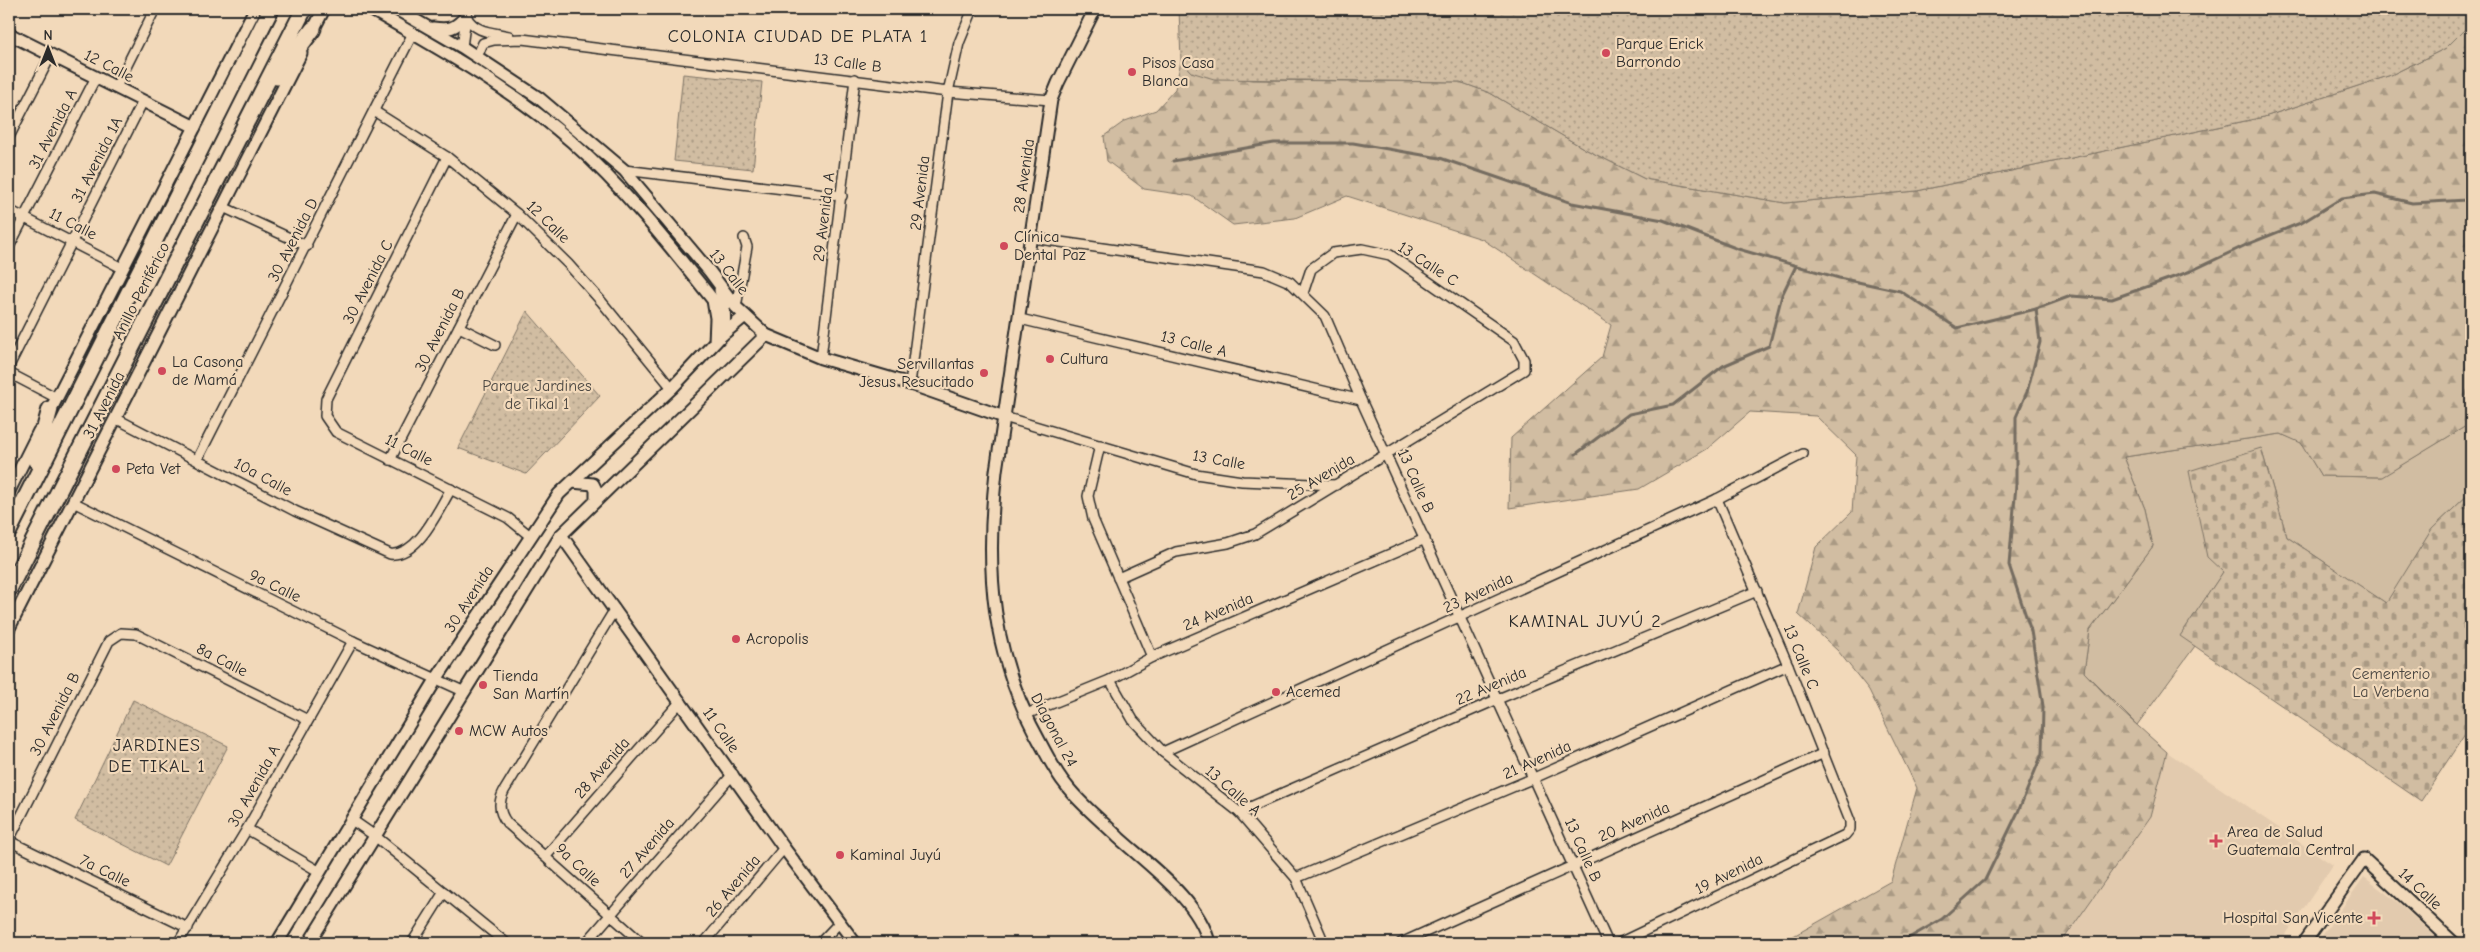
<svg xmlns="http://www.w3.org/2000/svg" width="2480" height="952" viewBox="0 0 2480 952" font-family="'Comic Neue',sans-serif">
<defs>
<pattern id="forest-firs" width="22" height="20" patternUnits="userSpaceOnUse" patternTransform="scale(1.25)"><rect width="22" height="20" fill="#d1bda2"/><path d="M5 1l3.5 6h-7zM16 11l3.5 6h-7z" fill="#aa9a84"/></pattern>
<pattern id="cemetery-stones" width="16" height="16" patternUnits="userSpaceOnUse" patternTransform="scale(1.25)"><rect width="16" height="16" fill="#d1bda2"/><path d="M2 7V4a2 2 0 0 1 4 0v3zM10 15v-3a2 2 0 0 1 4 0v3z" fill="#aa9a84"/></pattern>
<pattern id="park-dots" width="8" height="8" patternUnits="userSpaceOnUse" patternTransform="scale(1.25)"><rect width="8" height="8" fill="#d1bda2"/><path d="M2 2h.1M6 6h.1" fill="none" stroke="#aa9a84" stroke-width="1.8" stroke-linecap="round"/></pattern>
</defs>
<rect width="100%" height="100%" fill="#f2d9ba"/>
<filter id="ink" filterUnits="userSpaceOnUse"><feTurbulence type="fractalNoise" baseFrequency=".02" numOctaves="2"/><feDisplacementMap in="SourceGraphic" scale="10" xChannelSelector="R" yChannelSelector="G"/><feConvolveMatrix kernelMatrix="1 2 1 2 8 2 1 2 1" color-interpolation-filters="sRGB"/></filter>
<g filter="url(#ink)">
<g fill="#e2caae">
<path d="M2167,752L2333,865L2280,943H2061L2150,817Z"/>
<path d="M2364,877L2396,901L2442,943H2317Z"/>
</g>
<path fill="#d1bda2" stroke="#7e7466" d="M2471,423V492L2432,529L2387,604L2287,537L2261,448L2223,572L2181,635L2195,646L2137,725L2084,672L2090,630L2153,546L2145,509L2124,457L2281,434L2301,442L2321,476L2381,477Z"/>
<path fill="url(#forest-firs)" stroke="#7e7466" d="M2471,23V423L2382,477L2321,476L2301,443L2281,434L2124,457L2145,509L2153,546L2090,630L2084,672L2120,710L2167,752L2150,817L2061,943H1781L1891,881L1917,788L1869,690L1838,651L1798,614L1816,547L1852,512L1856,455L1816,416L1750,412L1707,449L1639,489L1509,508L1511,438L1602,357L1611,325L1482,239L1347,196L1295,218L1233,225L1192,196L1144,189L1107,161L1104,136L1125,121L1156,110L1175,89L1181,61L1191,72L1252,80L1460,82L1490,93L1585,149L1645,179L1785,203L1917,191L2264,117L2391,75L2446,48Z"/>
<path fill="url(#cemetery-stones)" stroke="#7e7466" d="M2261,448L2287,537L2386,603L2432,529L2471,492V725L2421,801L2180,636L2223,572L2207,557L2189,471Z"/>
<g fill="url(#park-dots)" stroke="#7e7466">
<path d="M1179,9H2471V23L2446,48L2391,75L2264,117L1917,191L1785,203L1645,179L1585,149L1490,93L1460,82L1214,79L1191,72L1181,61Z"/>
<path d="M683,74L762,82L753,169L674,161Z"/>
<path d="M527,311L600,396L526,474L458,448Z"/>
<path d="M133,700L228,746L166,866L75,820Z"/>
</g>
<g fill="none" stroke-linecap="round" stroke-linejoin="round">
<g stroke="#746c60" stroke-width="3">
<path d="M1173,161L1274,143H1353L1440,158L1572,203L1663,220L1738,249L1839,278L1900,291L1957,328L2036,309L2071,296L2112,299L2191,271L2248,244L2303,222L2342,198L2375,194L2412,203L2467,200L2471,197"/>
<path d="M1576,454L1629,414L1673,405L1723,366L1769,346L1782,295L1796,266"/>
<path d="M1900,943L1942,919L1985,880L2018,812L2042,754L2043,706L2031,631L2009,565L2016,485V417L2027,392L2040,342L2036,309"/>
</g>
<g stroke="#2b2b2b" stroke-width="12">
<g id="street">
<path d="M466,16C475,33 492,32 509,36"/>
<path d="M462,47L467,9"/>
<path d="M477,57L483,43L494,40L522,39L948,92L1051,100"/>
<path d="M116,87L155,9"/>
<path d="M374,111L447,157L517,214L568,264L601,301L672,388"/>
<path d="M9,137L51,55"/>
<path d="M447,157L326,399L325,416L336,432L508,518L530,536"/>
<path d="M624,170L842,196"/>
<path d="M223,207L307,246"/>
<path d="M9,210L122,268"/>
<path d="M1032,238L1264,271L1290,282L1325,316L1361,400L1608,943"/>
<path d="M9,247L96,77"/>
<path d="M736,307L747,247L744,238"/>
<path d="M1020,319L1361,400"/>
<path d="M459,327L495,345"/>
<path d="M821,358L855,79"/>
<path d="M9,366L143,101"/>
<path d="M9,373L55,397"/>
<path d="M910,384L948,92L959,43L973,9"/>
<path d="M1004,417L1196,474L1242,481L1336,485"/>
<path d="M115,418L295,511L390,554C418,557 438,510 451,489"/>
<path d="M1100,445L1088,496L1093,519L1152,657"/>
<path d="M197,460L413,33"/>
<path d="M390,460L517,214"/>
<path d="M73,502L353,641L465,692"/>
<path d="M1118,578L1176,552L1228,543L1255,534L1524,370V360L1514,341L1390,255L1362,249L1333,253L1311,269L1303,293"/>
<path d="M615,609L504,791C498,802 499,813 507,823L642,943"/>
<path d="M1110,680L1133,720L1163,752L1239,812L1296,878L1321,936"/>
<path d="M1024,715L1110,680L1152,657L1425,539"/>
<path d="M1163,752L1717,499L1803,454"/>
<path d="M1239,812L1498,699L1757,591"/>
<path d="M352,820L375,836L506,943"/>
<path d="M247,829L320,872"/>
<path d="M9,840L109,641L121,633L136,634L308,720"/>
<path d="M9,841L188,928"/>
<path d="M546,856L681,701"/>
<path d="M1296,878L1534,778L1788,665"/>
<path d="M178,943L247,829L353,641"/>
<path d="M412,943L444,892"/>
<path d="M586,943L733,774"/>
<path d="M704,943L784,848"/>
<path d="M820,943L839,923"/>
<path d="M1401,943L1824,753"/>
<path d="M1619,943L1845,835L1850,829V821L1788,665L1717,499"/>
</g>
</g>
<g stroke="#2b2b2b" stroke-width="15">
<g id="secondary">
<path d="M370,9C440,49 512,89 572,142C625,189 669,245 713,300L716,318L715,342"/>
<path d="M396,9L462,47L539,98L624,170L710,272L736,307L766,335L821,358L910,384L1004,417"/>
<path d="M1095,9L1058,83L1051,100L996,471C985,571 991,656 1042,746C1049,759 1056,773 1066,785C1080,804 1102,821 1119,838C1150,866 1200,902 1209,943"/>
<path d="M433,28C449,30 455,29 466,16"/>
<path d="M9,34L195,127"/>
<path d="M310,36L324,9"/>
<path d="M720,290C724,306 727,319 722,335"/>
<path d="M47,417L255,9"/>
<path d="M572,482L593,484L596,490V499"/>
<path d="M9,491L39,431"/>
<path d="M561,535L784,848L855,943"/>
<path d="M9,628L301,53"/>
<path d="M277,943L437,678L559,494L672,388L722,335L745,316"/>
<path d="M309,943L561,535L766,335"/>
<path d="M2304,943L2364,859L2454,943"/>
</g>
</g>
<g stroke="#2b2b2b" stroke-width="19">
<g id="highway">
<path d="M277,77L313,29"/>
<path d="M36,461L50,409"/>
<path d="M9,531L271,9"/>
<path d="M9,589L304,9"/>
</g>
</g>
<use href="#street" stroke="#f2d9ba" stroke-width="9"/>
<use href="#secondary" stroke="#f2d9ba" stroke-width="11"/>
<use href="#highway" stroke="#f2d9ba" stroke-width="15"/>
</g>
</g>
<g fill="#d1495b" stroke="#f2d9ba" stroke-width="2">
<circle cx="1606" cy="53" r="5"/>
<circle cx="1132" cy="72" r="5"/>
<circle cx="1004" cy="246" r="5"/>
<circle cx="1050" cy="359" r="5"/>
<circle cx="162" cy="371" r="5"/>
<circle cx="984" cy="373" r="5"/>
<circle cx="116" cy="469" r="5"/>
<circle cx="736" cy="639" r="5"/>
<circle cx="483" cy="685" r="5"/>
<circle cx="1276" cy="692" r="5"/>
<circle cx="459" cy="731" r="5"/>
<path d="M2213.5 833.5h5v5h5v5h-5v5h-5v-5h-5v-5h5z"/>
<circle cx="840" cy="855" r="5"/>
<path d="M2371.5 910.5h5v5h5v5h-5v5h-5v-5h-5v-5h5z"/>
</g>
<g text-anchor="middle" dominant-baseline="central" stroke-width="4.5" stroke-linejoin="round" paint-order="stroke">
<g font-size="16" fill="#2b2b2b" stroke="#f2d9ba" text-anchor="start">
<text x="1616" y="44">Parque Erick<tspan x="1616" dy="18">Barrondo</tspan></text>
<text x="1142" y="63">Pisos Casa<tspan x="1142" dy="18">Blanca</tspan></text>
<text x="1014" y="237">Clínica<tspan x="1014" dy="18">Dental Paz</tspan></text>
<text x="1060" y="359">Cultura</text>
<text x="172" y="362">La Casona<tspan x="172" dy="18">de Mamá</tspan></text>
<text x="974" y="364" text-anchor="end">Servillantas<tspan x="974" dy="18">Jesus Resucitado</tspan></text>
<text x="126" y="469">Peta Vet</text>
<text x="746" y="639">Acropolis</text>
<text x="493" y="676">Tienda<tspan x="493" dy="18">San Martín</tspan></text>
<text x="1286" y="692">Acemed</text>
<text x="469" y="731">MCW Autos</text>
<text x="2227" y="832">Area de Salud<tspan x="2227" dy="18">Guatemala Central</tspan></text>
<text x="850" y="855">Kaminal Juyú</text>
<text x="2363" y="918" text-anchor="end">Hospital San Vicente</text>
</g>
<g font-size="16" fill="#2b2b2b" stroke="#f2d9ba">
<text transform="translate(848 63) rotate(7)">13 Calle B</text>
<text transform="translate(109 66) rotate(27)">12 Calle</text>
<text transform="translate(53 129) rotate(-63)">31 Avenida A</text>
<text transform="translate(97 160) rotate(-63)">31 Avenida 1A</text>
<text transform="translate(1024 176) rotate(-82)">28 Avenida</text>
<text transform="translate(920 193) rotate(-83)">29 Avenida</text>
<text transform="translate(824 217) rotate(-83)">29 Avenida A</text>
<text transform="translate(548 222) rotate(44)">12 Calle</text>
<text transform="translate(73 224) rotate(27)">11 Calle</text>
<text transform="translate(293 240) rotate(-63)">30 Avenida D</text>
<text transform="translate(1428 264) rotate(33)">13 Calle C</text>
<text transform="translate(729 272) rotate(52)">13 Calle</text>
<text transform="translate(368 282) rotate(-63)">30 Avenida C</text>
<text transform="translate(141 291) rotate(-63)">Anillo Periférico</text>
<text transform="translate(440 330) rotate(-63)">30 Avenida B</text>
<text transform="translate(1194 344) rotate(14)">13 Calle A</text>
<text transform="translate(104 405) rotate(-63)">31 Avenida</text>
<text transform="translate(409 450) rotate(27)">11 Calle</text>
<text transform="translate(1219 460) rotate(10)">13 Calle</text>
<text transform="translate(263 477) rotate(28)">10a Calle</text>
<text transform="translate(1321 477) rotate(-31)">25 Avenida</text>
<text transform="translate(1416 481) rotate(66)">13 Calle B</text>
<text transform="translate(275 586) rotate(26)">9a Calle</text>
<text transform="translate(1478 593) rotate(-25)">23 Avenida</text>
<text transform="translate(469 599) rotate(-57)">30 Avenida</text>
<text transform="translate(1218 612) rotate(-23)">24 Avenida</text>
<text transform="translate(1801 657) rotate(68)">13 Calle C</text>
<text transform="translate(222 660) rotate(27)">8a Calle</text>
<text transform="translate(1491 686) rotate(-23)">22 Avenida</text>
<text transform="translate(55 714) rotate(-63)">30 Avenida B</text>
<text transform="translate(721 730) rotate(55)">11 Calle</text>
<text transform="translate(1054 730) rotate(62)">Diagonal 24</text>
<text transform="translate(1537 760) rotate(-24)">21 Avenida</text>
<text transform="translate(602 768) rotate(-49)">28 Avenida</text>
<text transform="translate(254 786) rotate(-61)">30 Avenida A</text>
<text transform="translate(1233 791) rotate(41)">13 Calle A</text>
<text transform="translate(1634 822) rotate(-24)">20 Avenida</text>
<text transform="translate(647 848) rotate(-49)">27 Avenida</text>
<text transform="translate(1583 850) rotate(66)">13 Calle B</text>
<text transform="translate(578 865) rotate(43)">9a Calle</text>
<text transform="translate(105 871) rotate(26)">7a Calle</text>
<text transform="translate(1729 874) rotate(-26)">19 Avenida</text>
<text transform="translate(733 886) rotate(-50)">26 Avenida</text>
<text transform="translate(2420 889) rotate(43)">14 Calle</text>
</g>
<g font-size="16" fill="#4c4843" stroke="#f2d9ba">
<text x="537" y="386">Parque Jardines<tspan x="537" dy="18">de Tikal 1</tspan></text>
<text x="2391" y="674">Cementerio<tspan x="2391" dy="18">La Verbena</tspan></text>
</g>
<g font-size="18" letter-spacing="1" fill="#2b2b2b" stroke="#f2d9ba">
<text x="798" y="36">COLONIA CIUDAD DE PLATA 1</text>
<text x="1585" y="621">KAMINAL JUYÚ 2</text>
<text x="157" y="745">JARDINES<tspan x="157" dy="21">DE TIKAL 1</tspan></text>
</g>
</g>
<rect width="2480" height="952" fill="none" stroke="#f2d9ba" stroke-width="30"/>
<rect x="15" y="15" width="2450" height="922" fill="none" stroke="#2b2b2b" stroke-width="2" filter="url(#ink)"/>
<g transform="translate(48 48)" stroke="#f2d9ba" stroke-width="4" paint-order="stroke">
<path d="M0-4L9 19L0 12L-9 19Z" fill="#2b2b2b"/>
<text y="-8" font-size="14" font-weight="bold" text-anchor="middle" fill="#2b2b2b">N</text>
</g>
</svg>
